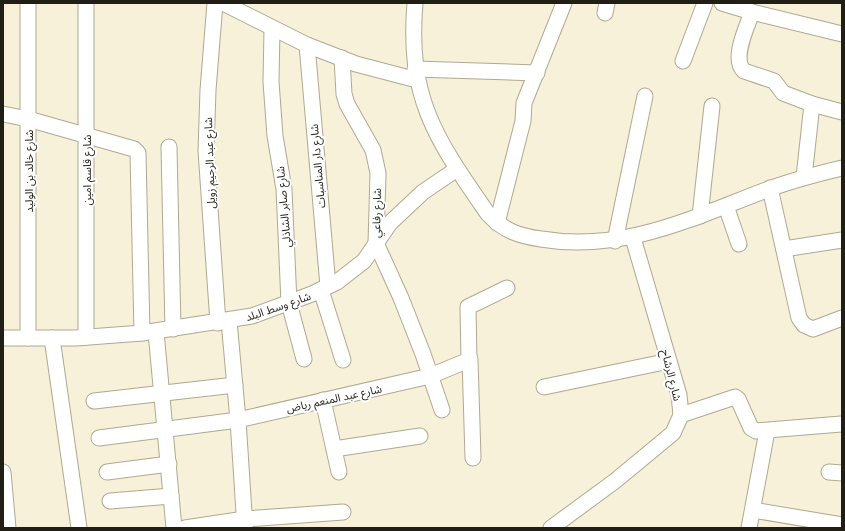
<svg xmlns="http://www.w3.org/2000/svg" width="845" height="531" viewBox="0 0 845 531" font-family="'Open Sans','Noto Sans Arabic',sans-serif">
<rect width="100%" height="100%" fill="#f6f1d8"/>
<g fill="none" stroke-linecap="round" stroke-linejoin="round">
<g stroke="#afa992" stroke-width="17">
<g id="minor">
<path d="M86,3V337"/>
<path d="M215,3L208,90L206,151L218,323"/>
<path d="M223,3L307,45L356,64L417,80"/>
<path d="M415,3C407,99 436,139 488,214C504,231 519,236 541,239C624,253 694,217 769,189C793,180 817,174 842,168"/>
<path d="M722,3L752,12L842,34"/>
<path d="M752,12C747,27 731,59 744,71L774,81L783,93L812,104L842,112"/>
<path d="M605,13L607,3"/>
<path d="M272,29L271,82L275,136L284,189L289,303L304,359"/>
<path d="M307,45L328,286"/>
<path d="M342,58L344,94L347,104L373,150L378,173L376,243L401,298L423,354L442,410"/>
<path d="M683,61L705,3"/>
<path d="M415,69L537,73"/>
<path d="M3,114L28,119L134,149L138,153L142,333"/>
<path d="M169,147L173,329"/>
<path d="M804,177L812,104"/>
<path d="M770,188L799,318L804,325L813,329L842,318"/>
<path d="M726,206L739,244"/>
<path d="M700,216L712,106"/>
<path d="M497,223L523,121L524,103L564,3"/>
<path d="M615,241L645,96"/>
<path d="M784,249L842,240"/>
<path d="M321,290L343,360"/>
<path d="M229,321L238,420L245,528"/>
<path d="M156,332L174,528"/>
<path d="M3,338H76L142,333L252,316L312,294L337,282L364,261L390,223L423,192L457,169"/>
<path d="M28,338V3"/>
<path d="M52,338L79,528"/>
<path d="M470,359L473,458"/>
<path d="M544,387L669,361"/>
<path d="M323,400L339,472"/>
<path d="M94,401L235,385"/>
<path d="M681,415L735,397L738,399L751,428L756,431L841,424"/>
<path d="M99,438L238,420L430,376L469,360L468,307L507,288"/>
<path d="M334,449L420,436"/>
<path d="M3,472L8,528"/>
<path d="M107,472L169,464"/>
<path d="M829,472L842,473"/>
<path d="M110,501L171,496"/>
<path d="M753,510L842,525"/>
<path d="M185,528L245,519L343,512"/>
<path d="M551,528L615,481L673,433L681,415L679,395L633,238"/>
<path d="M749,528L767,431"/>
</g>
</g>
<use href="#minor" stroke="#fff" stroke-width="15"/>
</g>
<g text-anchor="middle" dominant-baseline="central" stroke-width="4" stroke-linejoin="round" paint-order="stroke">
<g font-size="11" fill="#201e15" stroke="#fff">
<text transform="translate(209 163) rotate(-92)">شارع عبد الرحيم زويل</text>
<text transform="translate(317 166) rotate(-95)">شارع دار المناسبات</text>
<text transform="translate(86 170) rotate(-90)">شارع قاسم امين</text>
<text transform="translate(28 171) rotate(-90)">شارع خالد بن الوليد</text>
<text transform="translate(283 207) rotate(-95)">شارع صابر الشاذلي</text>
<text transform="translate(376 213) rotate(-89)">شارع رفاعي</text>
<text transform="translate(278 306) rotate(-19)">شارع وسط البلد</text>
<text transform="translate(672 375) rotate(76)">شارع الرشاح</text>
<text transform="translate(334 398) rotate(-12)">شارع عبد المنعم رياض</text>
</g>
</g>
<rect width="845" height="531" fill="none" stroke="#201e15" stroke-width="8"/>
</svg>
